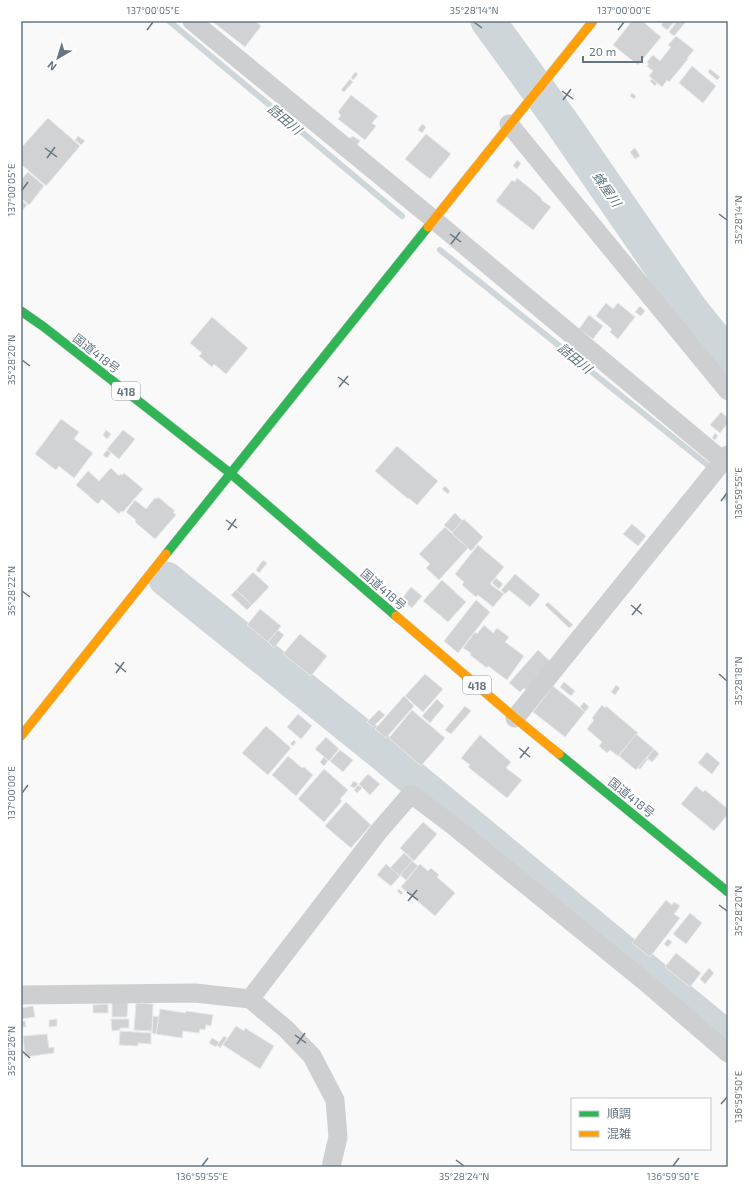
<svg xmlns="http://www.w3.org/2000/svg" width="749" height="1188" viewBox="0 0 749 1188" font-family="'Exo 2','Noto Sans JP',sans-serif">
<rect width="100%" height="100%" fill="#f9f9f9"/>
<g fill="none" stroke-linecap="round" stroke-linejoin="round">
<g stroke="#ced6d9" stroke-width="6">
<path d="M169,21L402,216"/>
<path d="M440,250L710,467"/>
<path d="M727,498L728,499"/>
</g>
<g stroke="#ced6d9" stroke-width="35">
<path d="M488,21L560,120L691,310L728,356"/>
<path d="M166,579L376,748L728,1039"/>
</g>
</g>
<g fill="#d0d2d3" stroke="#e8e8e8">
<path d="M213,21H255L261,26L245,47L213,22Z"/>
<path d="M632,21H642L661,37L638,65L613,45Z"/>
<path d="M664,21H675L667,30L661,25Z"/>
<path d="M677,21H682L685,23L674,36L669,32Z"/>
<path d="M676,36L694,50L687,58L688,59L669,82L667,80L662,87L649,76L653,71L647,66L649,64L647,62L653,55L660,61L671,47L668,45Z"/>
<path d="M692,66L716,86L703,103L679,83Z"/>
<path d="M710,69L720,77L717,80L708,72Z"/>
<path d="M355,72L358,74L353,80L351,78Z"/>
<path d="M350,79L353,82L344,92L341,90Z"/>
<path d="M652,79L657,83L655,86L650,81Z"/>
<path d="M632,93L636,96L634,99L630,96Z"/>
<path d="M351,95L378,116L372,123L376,126L365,140L338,119L341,115L338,112Z"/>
<path d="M48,118L80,146L46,186L21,164V148Z"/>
<path d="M422,124L426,127L422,133L418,130Z"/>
<path d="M426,134L451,154L430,179L405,159Z"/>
<path d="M78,136L85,141L81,145L75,140Z"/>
<path d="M353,136L360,141L357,145L349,139Z"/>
<path d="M635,148L640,156L635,159L630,152Z"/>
<path d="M517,160L521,163L517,169L513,166Z"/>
<path d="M28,172L44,186L29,205L21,198V180Z"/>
<path d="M517,178L532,190L542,199L541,200L551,207L533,230L496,201L512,180L515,182Z"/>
<path d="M21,200L27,205L21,212Z"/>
<path d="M606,303L613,309L618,303L635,317L618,339L610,332L612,329L596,316Z"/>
<path d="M640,306L645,311L641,316L635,312Z"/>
<path d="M589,315L603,326L593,339L579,329Z"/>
<path d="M212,317L248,348L226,374L214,364L212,367L199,356L202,353L190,343Z"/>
<path d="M721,412L728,418V423L720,433L710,425Z"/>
<path d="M61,419L79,432L74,439L93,453L74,478L59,466L56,470L35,454Z"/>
<path d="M106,430L111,434L107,439L103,435Z"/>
<path d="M123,430L135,439L119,459L107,449Z"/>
<path d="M715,433L718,436L715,440L712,438Z"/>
<path d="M397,446L438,481L417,505L409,498L408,499L375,471Z"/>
<path d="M107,450L111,453L107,458L103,455Z"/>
<path d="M111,468L119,476L120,474L122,475L124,473L143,489L123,512L121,511L119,514L102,499L98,504L76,485L88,471L99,481Z"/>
<path d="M445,486L450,491L448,494L442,489Z"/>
<path d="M158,497L175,511L173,512L176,515L155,539L135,522L136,520L126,512L135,500L146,509L155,498L157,499Z"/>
<path d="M455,513L463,521L452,532L444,525Z"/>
<path d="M464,519L483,537L471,551L452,533Z"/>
<path d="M632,524L646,536L638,546L623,534Z"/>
<path d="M445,527L468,548L439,580L426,568L430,564L419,554Z"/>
<path d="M478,545L504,567L490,584L504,594L493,607L478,595L476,597L462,585L464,582L455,574Z"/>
<path d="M263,560L267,563L259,573L256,570Z"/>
<path d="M253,572L269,587L252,605L236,590Z"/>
<path d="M515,574L540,595L530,607L509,590L505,594L501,590Z"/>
<path d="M496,578L503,584L499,589L492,583Z"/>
<path d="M442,580L466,602L448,622L423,601Z"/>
<path d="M411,587L422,596L412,608L401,600Z"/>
<path d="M236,590L252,605L247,610L231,595Z"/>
<path d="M476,600L490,612L458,653L444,641Z"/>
<path d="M548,602L573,625L569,628L545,605Z"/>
<path d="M260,609L281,626L268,642L247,625Z"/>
<path d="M484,625L493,633L497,628L509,637L505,642L524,656L507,680L488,666L487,668L470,655L471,653L463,648L475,632L477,634Z"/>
<path d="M278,630L284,635L274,648L268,642Z"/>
<path d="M300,634L327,656L311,676L283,654Z"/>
<path d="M538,650L553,664L525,690L524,688L520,692L509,683Z"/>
<path d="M425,674L443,689L423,712L405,696Z"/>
<path d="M564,682L575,691L571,696L560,687Z"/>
<path d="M616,685L620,688L615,695L611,692Z"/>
<path d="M553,686L585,712L565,737L533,712Z"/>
<path d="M404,696L414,706L386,738L375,729Z"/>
<path d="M437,699L444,706L430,723L422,716Z"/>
<path d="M584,702L589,707L585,712L580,707Z"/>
<path d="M602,705L605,708L606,706L638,733L618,756L610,750L607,753L599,746L602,742L587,729L594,720L592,718Z"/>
<path d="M465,706L471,711L451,734L445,730Z"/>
<path d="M379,710L385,715L373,727L367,722Z"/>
<path d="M412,710L445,738L421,766L389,738Z"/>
<path d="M298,714L312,726L301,739L287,727Z"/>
<path d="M266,726L291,748L268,775L242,753Z"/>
<path d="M636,734L654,749L636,770L619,756Z"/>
<path d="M480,735L511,762L506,768L522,780L507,798L468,767L470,765L461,758Z"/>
<path d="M326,737L339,749L329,761L315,749Z"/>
<path d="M294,740L296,742L293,746L290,744Z"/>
<path d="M654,749L659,754L652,762L647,758Z"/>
<path d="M340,750L353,760L343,772L330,761Z"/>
<path d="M707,752L720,763L712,774L698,763Z"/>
<path d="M288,756L302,768L304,767L313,775L296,796L272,775Z"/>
<path d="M324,757L328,761L324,766L320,762Z"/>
<path d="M646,758L648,759L640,769L638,768Z"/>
<path d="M324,769L348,790L340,799L342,801L324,822L298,799Z"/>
<path d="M368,774L380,784L370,795L359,784Z"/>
<path d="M354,781L358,784L354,788L350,786Z"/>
<path d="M358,785L362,788L357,793L354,790Z"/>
<path d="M696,786L703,792L705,790L728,809V814L714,831L681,804Z"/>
<path d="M346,802L371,825L351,848L325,826Z"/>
<path d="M423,822L437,834L414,861L400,848Z"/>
<path d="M404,853L413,861L400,876L390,868Z"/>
<path d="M412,861L418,866L406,880L400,875Z"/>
<path d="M386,864L400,876L391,886L377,875Z"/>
<path d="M420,864L428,871L431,868L439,875L437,877L455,893L435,916L401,887Z"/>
<path d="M399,889L403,893L401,895L397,891Z"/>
<path d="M666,900L672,905L674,902L680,906L674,914L680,918L650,957L632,943Z"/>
<path d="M690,913L702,923L686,944L673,934Z"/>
<path d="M668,939L672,942L668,947L664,944Z"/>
<path d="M676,953L701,973L690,987L665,967Z"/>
<path d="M709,968L714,973L705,984L700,979Z"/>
<path d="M112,1001H128L127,1017H112Z"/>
<path d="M136,1003L153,1004L152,1031L134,1030Z"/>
<path d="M108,1004V1013H93V1005Z"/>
<path d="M33,1006L35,1017L21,1019V1008Z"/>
<path d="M160,1009L185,1013L186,1011L213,1015L211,1026L206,1025L205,1030L200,1029L199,1033L183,1031L182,1038L156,1034Z"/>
<path d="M153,1016L159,1017L156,1034L152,1033Z"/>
<path d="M57,1019V1026L49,1027V1020Z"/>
<path d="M111,1019H129V1028H120V1030L112,1031Z"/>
<path d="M21,1021H25L26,1027H21Z"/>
<path d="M236,1026L244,1031L245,1028L274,1046L260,1069L223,1045Z"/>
<path d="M120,1031L151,1033V1044L138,1043V1046L119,1045Z"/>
<path d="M47,1034L49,1048L54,1047V1053L25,1057L23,1036Z"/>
<path d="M224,1036L227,1038L220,1048L217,1045Z"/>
<path d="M212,1038L219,1042L216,1047L209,1043Z"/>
</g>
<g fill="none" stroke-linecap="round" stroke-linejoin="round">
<g stroke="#d5d6d7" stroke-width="10">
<g id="fast">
<path d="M21,311L44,327L230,473L396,616"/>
<path d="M166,554L428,227"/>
<path d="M559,754L728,892"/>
</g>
</g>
<g stroke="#d5d6d7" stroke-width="10">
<g id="slow">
<path d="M428,227L593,21"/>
<path d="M396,616L515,718L559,754"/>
<path d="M21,736L166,554"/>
</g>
</g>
<g stroke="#cecfd0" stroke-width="19">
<path d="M192,21L433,219L723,461"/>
<path d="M509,124L728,391"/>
<path d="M515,718L728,455"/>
<path d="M21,995L195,993L250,999L286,1029L312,1056L335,1100L338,1137L331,1167"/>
<path d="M250,999L379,831L411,794L451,824L649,985L728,1053"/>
</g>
<use href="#fast" stroke="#30b455" stroke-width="9"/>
<use href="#slow" stroke="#ff9f0a" stroke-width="9"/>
</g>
<path fill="none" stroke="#657683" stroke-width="1.5" d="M474,22L482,28M147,30L153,22M618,30L624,22M562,91L573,99M563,100L571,89M45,148L57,157M47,158L55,147M22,190L28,182M719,214L727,220M450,234L461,242M451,244L460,232M22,360L30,366M338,377L349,385M339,387L348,376M721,501L727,493M226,520L237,528M228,530L236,519M22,591L30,597M631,605L642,614M632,615L641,604M115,663L126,672M116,673L124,662M719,674L727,681M519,748L530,757M520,758L529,747M22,793L28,785M407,892L418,900M408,901L417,890M719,905L727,911M295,1035L306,1043M297,1044L305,1033M22,1051L30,1058M721,1104L727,1097M456,1160L464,1166M202,1166L208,1158M673,1166L679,1158"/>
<g text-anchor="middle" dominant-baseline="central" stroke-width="4" stroke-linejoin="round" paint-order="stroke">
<g fill="#fff" stroke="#939fa8" stroke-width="1">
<rect x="112" y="382" width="28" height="18" rx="3"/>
<rect x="463" y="676" width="28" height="18" rx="3"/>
</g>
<g font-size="11" font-weight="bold" fill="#657683">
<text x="126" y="391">418</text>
<text x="477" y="685">418</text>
</g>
<g font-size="12" fill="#657683" stroke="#fff">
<text transform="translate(97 353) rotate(38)">国道418号</text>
<text transform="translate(384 589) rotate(41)">国道418号</text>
<text transform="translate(632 797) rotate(39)">国道418号</text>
</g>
<g font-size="13" font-style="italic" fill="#60757c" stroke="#fff">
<text transform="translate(285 119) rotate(40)">詰田川</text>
<text transform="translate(607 189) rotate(55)">蜂屋川</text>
<text transform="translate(575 358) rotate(39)">詰田川</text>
</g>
</g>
<rect width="749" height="1188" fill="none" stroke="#ffffff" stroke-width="44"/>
<rect x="571" y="1098" width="140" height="52" fill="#ffffff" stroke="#c1c8cd"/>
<rect x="579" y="1111" width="20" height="6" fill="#30b455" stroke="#c1c8cd"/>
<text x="607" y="1118" font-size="12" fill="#657683">順調</text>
<rect x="579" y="1131" width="20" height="6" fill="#ff9f0a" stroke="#c1c8cd"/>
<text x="607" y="1138" font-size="12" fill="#657683">混雑</text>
<g transform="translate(58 58) rotate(218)" stroke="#ffffff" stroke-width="3" paint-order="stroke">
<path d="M0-3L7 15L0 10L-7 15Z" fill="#657683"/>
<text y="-6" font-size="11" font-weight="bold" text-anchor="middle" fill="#657683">N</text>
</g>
<path d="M583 56v6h59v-6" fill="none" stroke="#657683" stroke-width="2"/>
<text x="589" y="56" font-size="12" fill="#657683" stroke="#ffffff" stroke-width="3" paint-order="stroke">20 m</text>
<rect x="22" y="22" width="705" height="1144" fill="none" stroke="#657683" stroke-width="1.5"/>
<g font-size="10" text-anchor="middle" fill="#657683">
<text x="153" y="14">137°00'05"E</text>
<text x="474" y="14">35°28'14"N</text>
<text x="624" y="14">137°00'00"E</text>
<text transform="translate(11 190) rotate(-90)" y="4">137°00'05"E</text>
<text transform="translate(738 220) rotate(-90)" y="4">35°28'14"N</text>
<text transform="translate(11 360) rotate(-90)" y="4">35°28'20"N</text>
<text transform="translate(738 493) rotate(-90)" y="4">136°59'55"E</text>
<text transform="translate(11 591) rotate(-90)" y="4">35°28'22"N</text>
<text transform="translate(738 681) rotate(-90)" y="4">35°28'18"N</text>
<text transform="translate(11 793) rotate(-90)" y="4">137°00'00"E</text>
<text transform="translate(738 911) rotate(-90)" y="4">35°28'20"N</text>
<text transform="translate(11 1051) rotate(-90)" y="4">35°28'26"N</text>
<text transform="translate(738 1097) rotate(-90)" y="4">136°59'50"E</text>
<text x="202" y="1180">136°59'55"E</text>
<text x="464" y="1180">35°28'24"N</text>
<text x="673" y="1180">136°59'50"E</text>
</g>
</svg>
